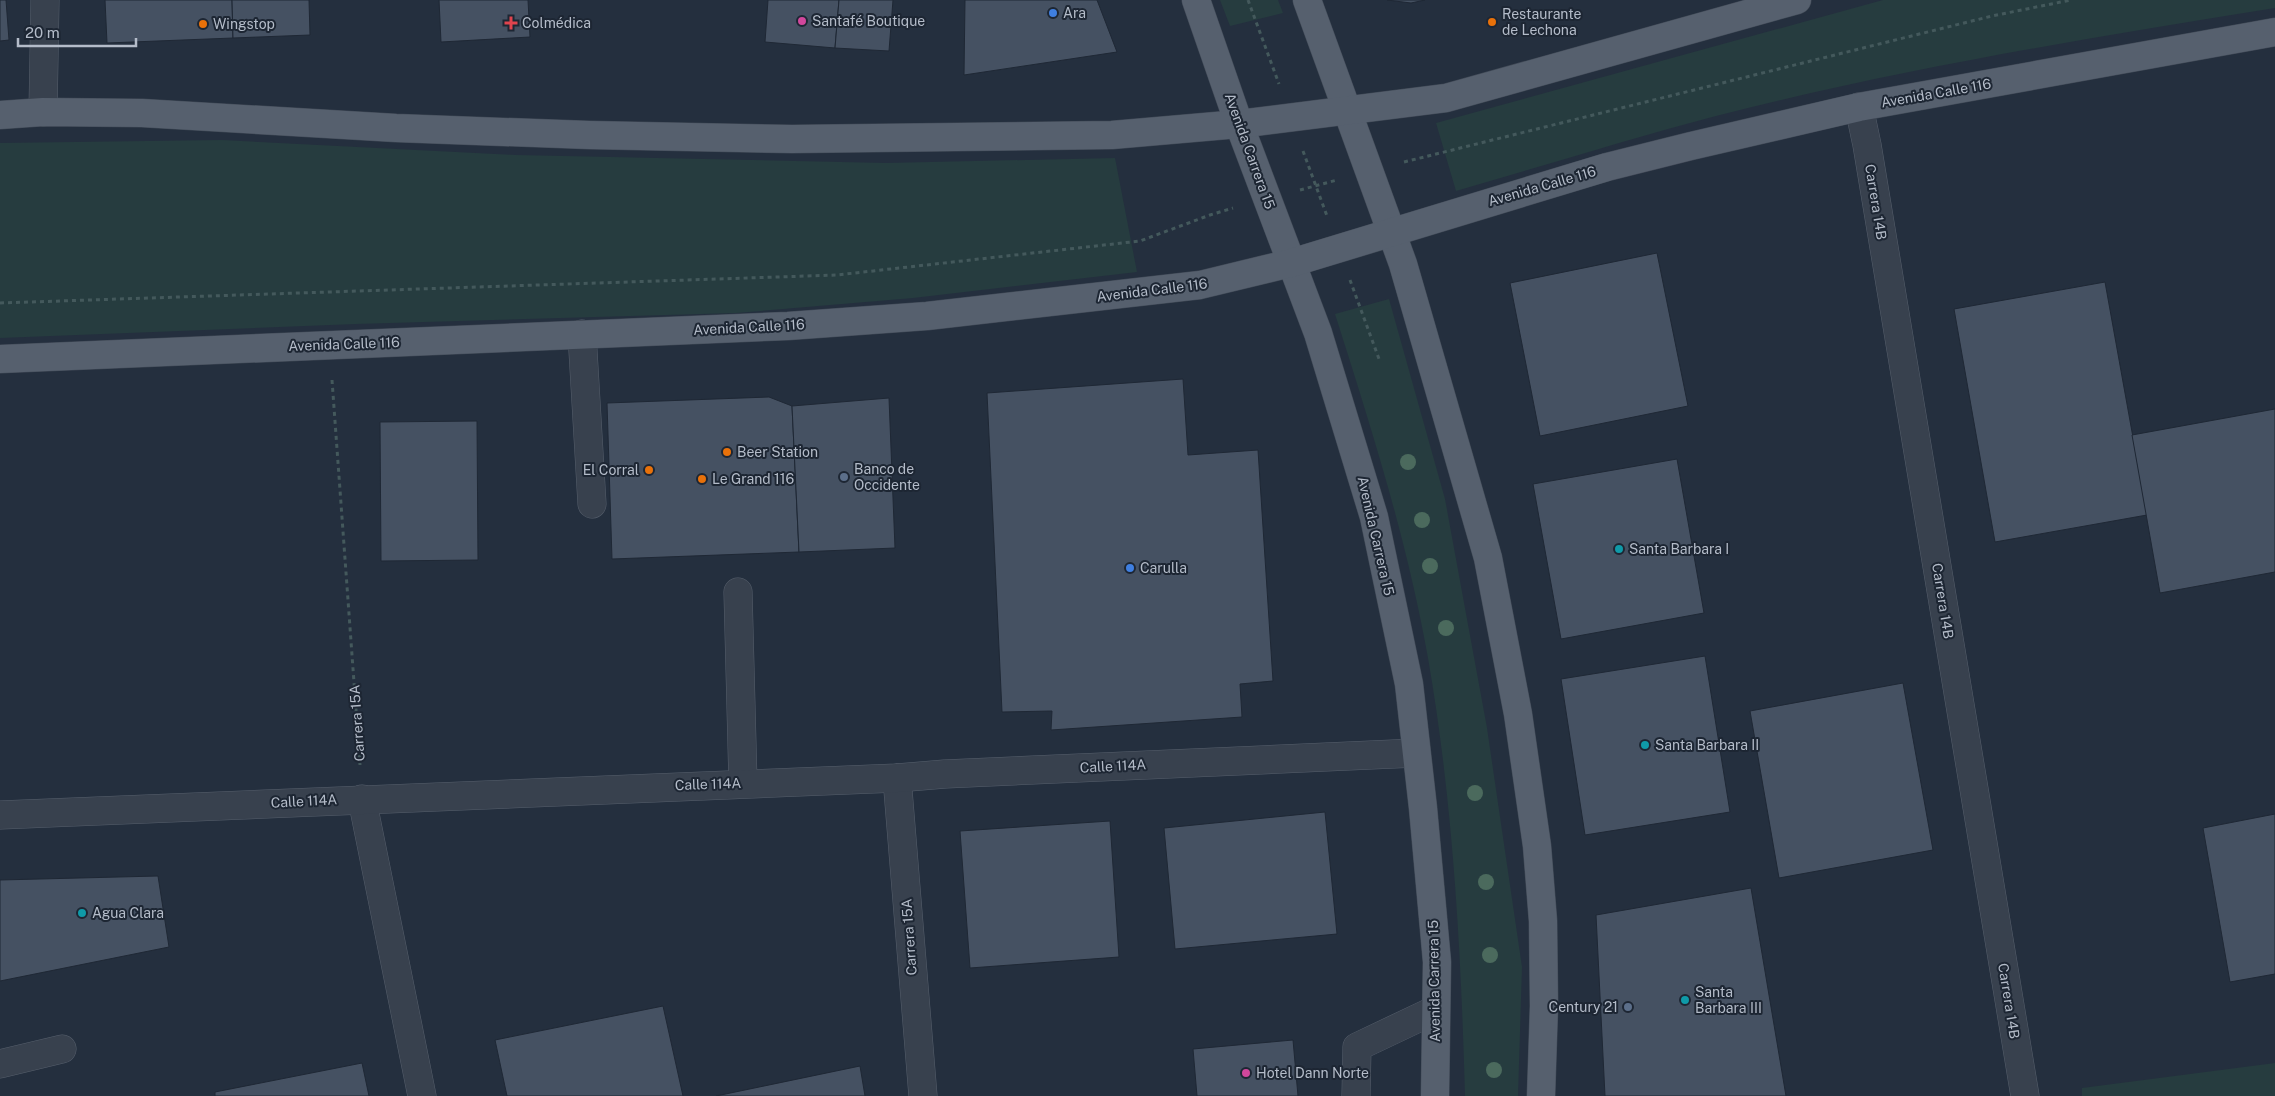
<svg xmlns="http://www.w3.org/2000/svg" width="2275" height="1096" viewBox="0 0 2275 1096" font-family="'Public Sans',sans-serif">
<rect width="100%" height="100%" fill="#242f3e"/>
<g fill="#263c3f">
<path d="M1220,0H1278L1283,13L1230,26Z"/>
<path d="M1883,0H2275V8C2088,38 1899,69 1716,116C1629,139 1543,166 1456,191L1436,123Z"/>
<path d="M222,140L516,155L886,163L1115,158L1137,272L913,298L736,313L356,324L0,338V143Z"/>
<path d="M1389,299L1445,499L1487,728L1522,967L1518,1096H1465C1461,950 1453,802 1428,658C1407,540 1371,427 1335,314Z"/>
<path d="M2275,1063V1096H2082V1088Z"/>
</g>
<g fill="#455162" stroke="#1f2835">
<path d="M0,0H6L9,40L0,41Z"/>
<path d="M105,0H232L233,38L107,43Z"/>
<path d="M232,0H309L310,35L233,38Z"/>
<path d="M439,0H528L530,37L441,42Z"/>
<path d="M768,0H839L835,48L765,42Z"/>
<path d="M839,0H893L889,51L835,48Z"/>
<path d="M965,0H1097L1117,52L964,75Z"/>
<path d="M1387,0H1425L1411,3Z"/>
<path d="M1657,253L1688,406L1540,436L1510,283Z"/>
<path d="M2105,282L2147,515L1995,542L1954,309Z"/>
<path d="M1183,379L1188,455L1258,450L1273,681L1240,684L1242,717L1051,730L1052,711L1002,712L987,393Z"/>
<path d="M769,397L792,406L799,552L612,559L607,403Z"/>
<path d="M889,398L895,548L799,552L792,406Z"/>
<path d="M2275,409V572L2160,593L2132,435Z"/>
<path d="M477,421L478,560L381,561L380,422Z"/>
<path d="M1677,459L1704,613L1561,639L1533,484Z"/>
<path d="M1705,656L1730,812L1585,835L1561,679Z"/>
<path d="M1903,683L1933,850L1779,878L1750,711Z"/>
<path d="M1325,812L1337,934L1175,949L1164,828Z"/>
<path d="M2275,814V974L2230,982L2203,828Z"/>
<path d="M1110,821L1119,957L970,968L960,831Z"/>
<path d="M158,876L169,947L0,981V880Z"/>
<path d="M1751,888L1786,1096H1605L1596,915Z"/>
<path d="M663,1006L683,1096H507L495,1040Z"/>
<path d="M1293,1040L1298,1096H1197L1193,1049Z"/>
<path d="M362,1063L369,1096H215V1092Z"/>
<path d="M860,1066L865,1096H716Z"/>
</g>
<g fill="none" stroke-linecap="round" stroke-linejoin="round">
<g stroke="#565f6c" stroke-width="29">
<g id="minor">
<path d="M1859,107L1867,145L2025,1096"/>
<path d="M43,112L45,0"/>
<path d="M582,334L592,504"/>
<path d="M738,592L743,783"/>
<path d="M897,778L923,1096"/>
<path d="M362,799L422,1096"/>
<path d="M0,815L897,778L945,774L1416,753"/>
<path d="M0,1064L62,1049"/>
<path d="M1356,1096L1357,1047L1435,1010"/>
</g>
</g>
<g stroke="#414a57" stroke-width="29">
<g id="major">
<path d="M1196,0L1239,124L1318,333L1374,517L1409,684L1423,808L1437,962L1435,1096"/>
<path d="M1307,0L1403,264L1488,558L1518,714L1537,846L1543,921L1544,1006L1541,1096"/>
<path d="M0,115L43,112L142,113L396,128L589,135L792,139L1112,135L1239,124L1446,98L1797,0"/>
<path d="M0,359L788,326L927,316L1200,285L1291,263L1607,167L1691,146L1859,107L2275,32"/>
</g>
</g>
<g stroke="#44595c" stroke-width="3" stroke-dasharray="4 4" stroke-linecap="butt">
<path d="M1248,0L1279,84"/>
<path d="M1303,151L1327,216"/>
<path d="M1404,162L1992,16L2071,0"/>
<path d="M1300,190L1337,180"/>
<path d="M1350,280L1379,359"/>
<path d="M0,303L837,275L1140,241L1210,215L1233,208"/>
<path d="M332,380L360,765"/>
</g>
<use href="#minor" stroke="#38414e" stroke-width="28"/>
<use href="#major" stroke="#56606e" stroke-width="28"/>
</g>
<g fill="#4b6a5d">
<circle cx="1408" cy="462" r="8"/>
<circle cx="1422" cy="520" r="8"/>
<circle cx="1430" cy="566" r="8"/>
<circle cx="1446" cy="628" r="8"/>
<circle cx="1475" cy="793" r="8"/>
<circle cx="1486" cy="882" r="8"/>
<circle cx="1490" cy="955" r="8"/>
<circle cx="1494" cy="1070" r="8"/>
</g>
<g fill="#3f7fe0" stroke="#1d2633" stroke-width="2">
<circle cx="1053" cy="13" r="5"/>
<circle cx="1130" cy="568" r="5"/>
</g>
<g fill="#d1479c" stroke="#1d2633" stroke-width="2">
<circle cx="802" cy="21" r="5"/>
<circle cx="1246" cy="1073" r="5"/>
</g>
<g fill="#e8710a" stroke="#1d2633" stroke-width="2">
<circle cx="1492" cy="22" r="5"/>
<circle cx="203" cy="24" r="5"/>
<circle cx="727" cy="452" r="5"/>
<circle cx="649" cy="470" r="5"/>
<circle cx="702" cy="479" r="5"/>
</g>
<path fill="#e0444e" stroke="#1d2633" stroke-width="2" d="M508.5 15.5h5v5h5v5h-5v5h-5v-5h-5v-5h5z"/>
<g fill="#5c6f8a" stroke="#1d2633" stroke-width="2">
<circle cx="844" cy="477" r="5"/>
<circle cx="1628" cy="1007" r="5"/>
</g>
<g fill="#0f9aa8" stroke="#1d2633" stroke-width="2">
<circle cx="1619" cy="549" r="5"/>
<circle cx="1645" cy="745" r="5"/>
<circle cx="82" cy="913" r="5"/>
<circle cx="1685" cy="1000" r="5"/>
</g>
<g text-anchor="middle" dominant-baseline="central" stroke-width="4" stroke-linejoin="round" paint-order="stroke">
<g font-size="14" fill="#b4bcc9" stroke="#1d2633" text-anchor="start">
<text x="1063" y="13">Ara</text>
<text x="1502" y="14">Restaurante<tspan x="1502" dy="16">de Lechona</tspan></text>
<text x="812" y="21">Santafé Boutique</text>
<text x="522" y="23">Colmédica</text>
<text x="213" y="24">Wingstop</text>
<text x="737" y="452">Beer Station</text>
<text x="854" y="469">Banco de<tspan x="854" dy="16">Occidente</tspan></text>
<text x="639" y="470" text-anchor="end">El Corral</text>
<text x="712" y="479">Le Grand 116</text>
<text x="1629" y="549">Santa Barbara I</text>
<text x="1140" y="568">Carulla</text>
<text x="1655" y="745">Santa Barbara II</text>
<text x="92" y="913">Agua Clara</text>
<text x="1695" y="992">Santa<tspan x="1695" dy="16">Barbara III</tspan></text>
<text x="1618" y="1007" text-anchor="end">Century 21</text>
<text x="1256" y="1073">Hotel Dann Norte</text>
</g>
<g font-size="14" fill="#b4bcc9" stroke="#1d2633">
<text transform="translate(1936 93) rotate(-10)">Avenida Calle 116</text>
<text transform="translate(1250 151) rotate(70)">Avenida Carrera 15</text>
<text transform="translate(1542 186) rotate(-16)">Avenida Calle 116</text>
<text transform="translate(1876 202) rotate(81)">Carrera 14B</text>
<text transform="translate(1152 290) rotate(-7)">Avenida Calle 116</text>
<text transform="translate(749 327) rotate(-3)">Avenida Calle 116</text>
<text transform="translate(344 344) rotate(-2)">Avenida Calle 116</text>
<text transform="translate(1376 536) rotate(77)">Avenida Carrera 15</text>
<text transform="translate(1943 601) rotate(81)">Carrera 14B</text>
<text transform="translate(357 723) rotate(-94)">Carrera 15A</text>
<text transform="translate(1113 766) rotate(-3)">Calle 114A</text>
<text transform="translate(708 784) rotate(-2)">Calle 114A</text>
<text transform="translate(304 801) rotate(-3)">Calle 114A</text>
<text transform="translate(909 937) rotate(-94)">Carrera 15A</text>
<text transform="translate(1434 981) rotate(-91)">Avenida Carrera 15</text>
<text transform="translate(2009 1001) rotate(81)">Carrera 14B</text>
</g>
</g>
<path d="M18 38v8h118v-8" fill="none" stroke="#b4bcc9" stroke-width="2.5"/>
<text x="25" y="38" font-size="15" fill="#b4bcc9" stroke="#1d2633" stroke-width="4" paint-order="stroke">20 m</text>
</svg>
